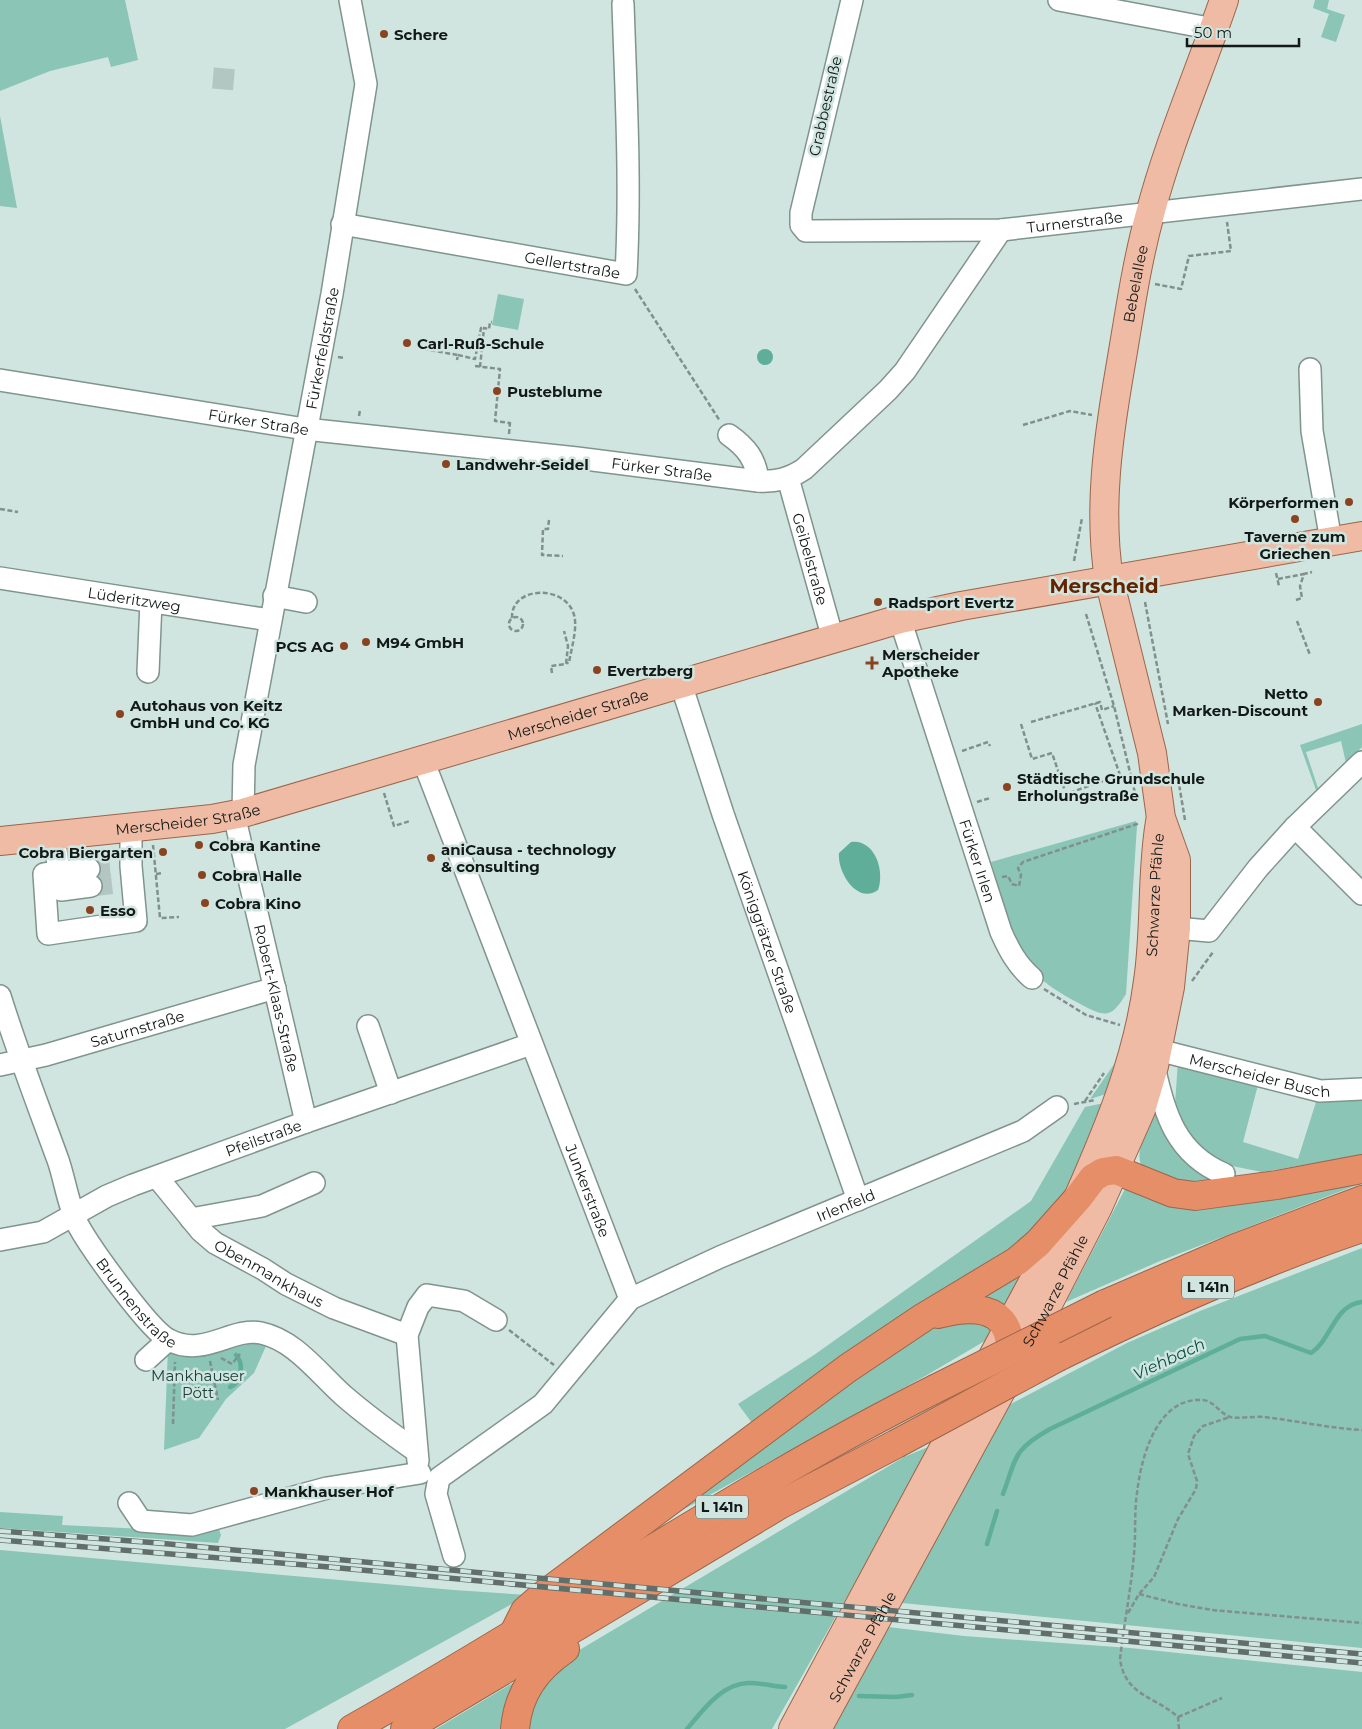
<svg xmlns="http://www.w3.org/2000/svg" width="1362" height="1729" viewBox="0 0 1362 1729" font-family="Montserrat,sans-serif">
<rect width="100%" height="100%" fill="#d0e5df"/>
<g fill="#8ac5b5">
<path d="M0,0H125L138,60L111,67L108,57L50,71L0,91Z"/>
<path d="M1315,0H1329L1327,9L1345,15L1336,42L1321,37L1329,14L1313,8Z"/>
<path d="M0,116L17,208L0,206Z"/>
<path d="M498,294L524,299L518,330L492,325Z"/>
<path d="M1362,724V747L1346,763L1341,741L1306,752L1318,788L1316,790L1300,745Z"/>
<path d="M1136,821L1137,826L1126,994C1113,1015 1108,1019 1084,1006C1065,996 1039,982 1027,963C1008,933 1002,896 991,862Z"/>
<path d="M1117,1060L1106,1094L1090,1099Z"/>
<path d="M1178,1061L1259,1081L1243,1142L1298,1159L1316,1102L1362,1099V1155L1262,1172L1227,1165L1197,1146L1184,1131L1175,1104Z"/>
<path d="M1104,1103L1055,1216L1027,1244L755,1427L738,1404L814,1355L1031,1201L1085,1107Z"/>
<path d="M1157,1112L1228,1183L1192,1186L1144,1170C1132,1153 1147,1131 1153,1114Z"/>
<path d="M1362,1183L1160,1261L1066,1302L1125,1189L1148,1199L1181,1204Z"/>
<path d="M1362,1248V1648L902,1603L1003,1408L1127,1343L1200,1311Z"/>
<path d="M1039,1254L1009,1311L965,1301Z"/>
<path d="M943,1320L990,1323L995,1335L927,1375L637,1535L918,1335Z"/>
<path d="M244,1338L266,1346L254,1373L226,1399L199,1438L164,1450L168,1348Z"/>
<path d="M933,1445L772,1729H528C528,1701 549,1679 566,1658L904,1457Z"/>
<path d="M0,1512L63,1516L62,1525L205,1532L217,1524L221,1535L218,1543L0,1528Z"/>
<path d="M0,1550L454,1590L528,1595L285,1729H0Z"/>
<path d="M888,1627L964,1636L1130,1648L1362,1672V1729H831Z"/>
<path d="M526,1675L509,1729H436Z"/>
</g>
<g fill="#5eae9a">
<circle cx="765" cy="357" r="8"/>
<path d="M851,842C875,839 885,871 878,890C857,905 837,872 839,853Z"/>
</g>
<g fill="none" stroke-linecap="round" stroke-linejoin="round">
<g stroke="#5eae9a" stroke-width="4.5">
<path d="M230,1387C242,1383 244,1363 236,1355"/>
<path d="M1003,1494C1017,1456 1013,1450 1050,1429L1240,1339L1265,1336L1311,1353C1332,1339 1334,1305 1362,1302"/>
<path d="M987,1544L997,1511"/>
<path d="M859,1696L896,1697L912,1695"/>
<path d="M687,1729C702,1711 722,1683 749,1683C761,1683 773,1686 785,1687"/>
</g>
<g stroke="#b4c6c1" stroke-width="21" stroke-dasharray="21 11" stroke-linecap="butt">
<path d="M213,78L236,80"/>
<path d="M89,869L123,867"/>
<path d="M91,886L125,882"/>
</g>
<g stroke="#80948e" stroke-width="24">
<g id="minor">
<path id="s1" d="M852,0L801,213V225L806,231L1001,230L1362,189"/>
<path d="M1059,0L1214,29"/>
<path id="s2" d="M342,224L626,274C631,185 626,94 623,4"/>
<path d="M1310,369L1312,431L1331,541"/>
<path id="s3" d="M0,380L305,429L577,458L758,481C776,482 789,479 804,469L888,390L905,371L1001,230"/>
<path d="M729,435C746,447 756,459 758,481"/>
<path id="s4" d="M788,478L833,639"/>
<path id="s5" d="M0,578L270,620"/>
<path d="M274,596L306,602"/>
<path id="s6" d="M900,619L1001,932C1009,950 1017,965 1032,978"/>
<path d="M148,672L151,602"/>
<path id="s7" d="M681,684L723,814L858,1200"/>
<path id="s8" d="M423,760L630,1299"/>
<path id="s9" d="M243,813L244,765L332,294L366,84L350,0"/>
<path id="s10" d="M234,815L306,1122"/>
<path d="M1295,827L1362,894"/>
<path d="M54,836L59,872L44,874L48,934L136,921L131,866V827"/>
<path d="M89,869L59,872L61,890L91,886"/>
<path d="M1163,933L1176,928L1209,931L1258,868L1295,827L1362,762"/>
<path id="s11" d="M0,996C17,1051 38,1105 58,1160C65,1180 68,1205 78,1225C90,1247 149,1330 169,1340C204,1358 231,1327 261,1333C295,1340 319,1374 344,1396C367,1416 392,1434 416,1451"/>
<path d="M368,1026L391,1093"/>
<path id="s12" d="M1158,1050L1320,1091L1362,1089"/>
<path id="s13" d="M0,1065L46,1055L275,988"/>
<path d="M1154,1066C1164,1113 1176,1154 1224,1174"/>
<path id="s14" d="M157,1177L201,1231L215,1243L263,1269L286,1284L334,1308L407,1335"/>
<path d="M191,1219L262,1206L314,1183"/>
<path id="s15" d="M0,1240L43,1232L107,1196L133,1185L306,1122L531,1044"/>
<path d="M146,1360L168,1340"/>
<path d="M418,1461L407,1335L418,1307L427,1295L464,1301L496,1320"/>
<path d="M129,1503L141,1521L192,1525L327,1488L420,1473"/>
<path id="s16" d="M454,1556L436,1494L439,1478L543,1404L630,1299L720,1257L1023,1131L1057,1107"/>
</g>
</g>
<g stroke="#9b654b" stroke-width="30">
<g id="major">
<path id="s17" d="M0,841L212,819L243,813L900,619L961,606L1362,536"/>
<path id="s18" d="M793,1729L1078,1198C1109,1128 1138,1058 1148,981C1156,928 1151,874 1160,822"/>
<path id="s19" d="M817,1729L1045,1310L1098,1207L1141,1110L1154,1066L1170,987L1176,928V860L1161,818L1152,753L1109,579C1098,509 1108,439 1120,369C1129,317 1136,265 1150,214C1169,141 1200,71 1224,0"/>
</g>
</g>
<g stroke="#9b654b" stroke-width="30">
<g id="highway">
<path d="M1105,1304L1233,1249L1362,1200"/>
<path d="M938,1314C989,1301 1019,1314 1008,1372"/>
<path d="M1058,1357C1157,1308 1258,1263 1362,1228"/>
<path d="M514,1633L525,1611L541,1597L848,1368L924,1317L1017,1261L1038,1243L1078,1198L1093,1178L1103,1172L1116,1170L1173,1193L1195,1196L1277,1185L1362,1169"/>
<path d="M352,1729C548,1619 734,1490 935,1389"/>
<path d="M405,1729L781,1504L896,1444"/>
<path d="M515,1729C518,1693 536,1669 565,1649"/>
</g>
</g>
<g stroke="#81908c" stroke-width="2.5" stroke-dasharray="5 2.5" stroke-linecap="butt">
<path d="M1155,284L1181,289L1189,256L1231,251L1227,222"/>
<path d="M635,289L720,421"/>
<path d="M423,349L458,355L457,360"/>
<path d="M458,355L475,359L481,328H484"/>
<path d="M338,357L345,358"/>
<path d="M475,366L500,369L495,421L510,423"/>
<path d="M480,367L484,328L489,329L490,322H492"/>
<path d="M359,416L360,410"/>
<path d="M1023,425L1070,411L1092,415"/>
<path d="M509,434L510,422"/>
<path d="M0,509L18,512"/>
<path d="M549,520L548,529H543L542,555L563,556"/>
<path d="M1074,561L1082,518"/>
<path d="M1276,573L1279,586"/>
<path d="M1278,579L1304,574"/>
<path d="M1296,600L1302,598L1300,586L1304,574L1312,572"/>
<path d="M1145,602L1168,724"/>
<path d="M1086,614L1114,706L1135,793"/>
<circle cx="516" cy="624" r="7"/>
<path d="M512,618C511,586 563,585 573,612C579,625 571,649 569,663H566"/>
<path d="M1297,621L1310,655"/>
<path d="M552,673L551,666L566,664L568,646L564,631"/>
<path d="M1031,722L1100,702L1102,710L1114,706"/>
<path d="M1021,724L1032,759L1052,753L1066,794L1120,775L1095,703"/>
<path d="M962,751L988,742L990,746"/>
<path d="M1178,778L1185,820"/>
<path d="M384,793L394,826L410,821"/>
<path d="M977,802L990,798"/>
<path d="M153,845L160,918L179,917"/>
<path d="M156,874L163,873"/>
<path d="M1002,877L1008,876L1012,884L1019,886L1021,875L1018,868L1023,862L1140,823"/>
<path d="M1192,981L1213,952"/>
<path d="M1044,989L1086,1015L1120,1025"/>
<path d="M1085,1101L1104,1073"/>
<path d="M1074,1104L1095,1100"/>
<path d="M509,1330L554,1365"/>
<path d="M221,1358L232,1364L240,1354"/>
<path d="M210,1361L218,1400"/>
<path d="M173,1424L175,1362"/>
<path d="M1139,1594L1178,1604L1212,1610L1362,1623"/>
<path d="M1128,1613L1139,1594L1154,1577L1178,1519L1196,1489L1197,1481L1188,1454L1194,1436L1203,1426L1230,1417"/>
<path d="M1178,1717L1222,1698"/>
<path d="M1179,1729L1178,1717C1155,1696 1125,1696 1120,1659C1124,1624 1131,1589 1134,1554C1136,1534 1134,1513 1137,1493C1141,1457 1157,1398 1201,1400C1214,1400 1219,1413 1230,1417C1237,1419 1255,1416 1264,1417C1297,1421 1329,1428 1362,1430"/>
</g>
<use href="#minor" stroke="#fff" stroke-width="21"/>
<use href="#major" stroke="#efbba4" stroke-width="28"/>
<use href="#highway" stroke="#e58e67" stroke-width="28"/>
<g stroke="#616e6a" stroke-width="5.5">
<g id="rail">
<path d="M0,1531L158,1543L1362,1654"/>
<path d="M0,1540L329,1567L1362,1663"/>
</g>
</g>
<use href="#rail" stroke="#d0e5df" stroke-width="4" stroke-dasharray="11" stroke-linecap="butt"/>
<g stroke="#9b654b" stroke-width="30" stroke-linecap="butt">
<g id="highway-bridge">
<path d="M935,1389L1105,1304"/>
<path d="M896,1444L1058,1357"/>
</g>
</g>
<use href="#highway-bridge" stroke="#e58e67" stroke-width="28"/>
</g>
<g fill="#8a4320" stroke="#d0e5df" stroke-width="2">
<circle cx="384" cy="34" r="5"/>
<circle cx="407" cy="343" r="5"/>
<circle cx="497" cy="391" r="5"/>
<circle cx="446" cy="464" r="5"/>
<circle cx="1349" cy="502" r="5"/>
<circle cx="1295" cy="519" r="5"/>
<circle cx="878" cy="602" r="5"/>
<circle cx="366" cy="642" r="5"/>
<circle cx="344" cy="646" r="5"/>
<path d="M869.5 655.5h5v5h5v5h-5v5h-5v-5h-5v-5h5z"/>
<circle cx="597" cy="670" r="5"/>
<circle cx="1318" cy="702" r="5"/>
<circle cx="120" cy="714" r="5"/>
<circle cx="1007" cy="787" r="5"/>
<circle cx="199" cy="845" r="5"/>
<circle cx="163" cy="852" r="5"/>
<circle cx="431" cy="858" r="5"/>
<circle cx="202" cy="875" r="5"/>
<circle cx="205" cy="903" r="5"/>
<circle cx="90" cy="910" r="5"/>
<circle cx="254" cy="1491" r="5"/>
</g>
<g text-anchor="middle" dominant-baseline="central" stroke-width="5" stroke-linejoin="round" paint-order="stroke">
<g fill="#d0e5df" stroke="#4b5653" stroke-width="1">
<rect x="1182" y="1275.5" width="52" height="23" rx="4"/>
<rect x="696" y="1495.5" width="52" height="23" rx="4"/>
</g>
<g font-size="14" font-weight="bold" fill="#121917">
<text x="1208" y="1287">L 141n</text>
<text x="722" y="1507">L 141n</text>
</g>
<g font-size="15" font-weight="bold" fill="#121917" stroke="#d0e5df" text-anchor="start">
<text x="394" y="34">Schere</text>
<text x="417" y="343">Carl-Ruß-Schule</text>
<text x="507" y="391">Pusteblume</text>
<text x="456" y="464">Landwehr-Seidel</text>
<text x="1339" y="502" text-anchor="end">Körperformen</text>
<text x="1295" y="536" text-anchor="middle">Taverne zum<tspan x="1295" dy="17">Griechen</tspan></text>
<text x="888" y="602">Radsport Evertz</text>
<text x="376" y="642">M94 GmbH</text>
<text x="334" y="646" text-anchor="end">PCS AG</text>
<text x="882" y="654">Merscheider<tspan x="882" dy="17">Apotheke</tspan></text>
<text x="607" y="670">Evertzberg</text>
<text x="1308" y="693" text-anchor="end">Netto<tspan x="1308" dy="17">Marken-Discount</tspan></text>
<text x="130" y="705">Autohaus von Keitz<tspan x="130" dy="17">GmbH und Co. KG</tspan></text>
<text x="1017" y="778">Städtische Grundschule<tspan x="1017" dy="17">Erholungstraße</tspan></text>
<text x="209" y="845">Cobra Kantine</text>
<text x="441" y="849">aniCausa - technology<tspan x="441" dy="17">&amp; consulting</tspan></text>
<text x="153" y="852" text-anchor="end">Cobra Biergarten</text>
<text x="212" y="875">Cobra Halle</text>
<text x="215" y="903">Cobra Kino</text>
<text x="100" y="910">Esso</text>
<text x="264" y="1491">Mankhauser Hof</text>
</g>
<g font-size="15" fill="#121917" stroke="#d0e5df">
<text transform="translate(825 106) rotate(-77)">Grabbestraße</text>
<text stroke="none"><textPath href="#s1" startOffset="508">Turnerstraße</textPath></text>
<text stroke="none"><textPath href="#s2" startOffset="234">Gellertstraße</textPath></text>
<text stroke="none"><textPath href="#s19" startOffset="1540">Bebelallee</textPath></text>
<text stroke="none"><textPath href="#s9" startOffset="472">Fürkerfeldstraße</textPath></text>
<text stroke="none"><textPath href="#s3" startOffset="262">Fürker Straße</textPath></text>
<text stroke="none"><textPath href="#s3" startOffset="668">Fürker Straße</textPath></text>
<text stroke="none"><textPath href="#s4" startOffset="84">Geibelstraße</textPath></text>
<text stroke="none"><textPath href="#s5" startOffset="136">Lüderitzweg</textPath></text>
<text stroke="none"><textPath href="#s17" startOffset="594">Merscheider Straße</textPath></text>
<text stroke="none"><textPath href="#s17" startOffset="189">Merscheider Straße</textPath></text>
<text stroke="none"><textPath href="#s6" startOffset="254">Fürker Irlen</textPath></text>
<text stroke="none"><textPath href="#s18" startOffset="918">Schwarze Pfähle</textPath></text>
<text stroke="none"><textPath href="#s7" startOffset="272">Königgrätzer Straße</textPath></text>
<text stroke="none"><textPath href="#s10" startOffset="188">Robert-Klaas-Straße</textPath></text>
<text stroke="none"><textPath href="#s13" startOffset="142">Saturnstraße</textPath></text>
<text stroke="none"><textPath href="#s12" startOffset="105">Merscheider Busch</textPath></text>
<text stroke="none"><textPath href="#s15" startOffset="284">Pfeilstraße</textPath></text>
<text stroke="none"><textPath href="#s8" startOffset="461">Junkerstraße</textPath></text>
<text stroke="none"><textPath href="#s16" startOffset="580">Irlenfeld</textPath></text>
<text stroke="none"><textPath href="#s14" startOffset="150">Obenmankhaus</textPath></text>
<text stroke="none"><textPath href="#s19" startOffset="499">Schwarze Pfähle</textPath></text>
<text stroke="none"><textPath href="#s11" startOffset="340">Brunnenstraße</textPath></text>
<text stroke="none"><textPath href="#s19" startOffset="94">Schwarze Pfähle</textPath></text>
</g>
<g font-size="15" fill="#1a4037" stroke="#d0e5df">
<text x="198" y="1375">Mankhauser<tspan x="198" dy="17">Pött</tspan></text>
</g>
<g font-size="16" font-style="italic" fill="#064e41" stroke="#d0e5df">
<text transform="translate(1169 1359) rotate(-25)">Viehbach</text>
</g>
<g font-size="20" font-weight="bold" fill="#622400" stroke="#d0e5df">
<text x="1104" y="586">Merscheid</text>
</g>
</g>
<path d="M1187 38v8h112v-8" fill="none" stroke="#121917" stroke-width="2.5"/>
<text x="1194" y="38" font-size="15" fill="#121917" stroke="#d0e5df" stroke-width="4" paint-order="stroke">50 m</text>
</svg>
